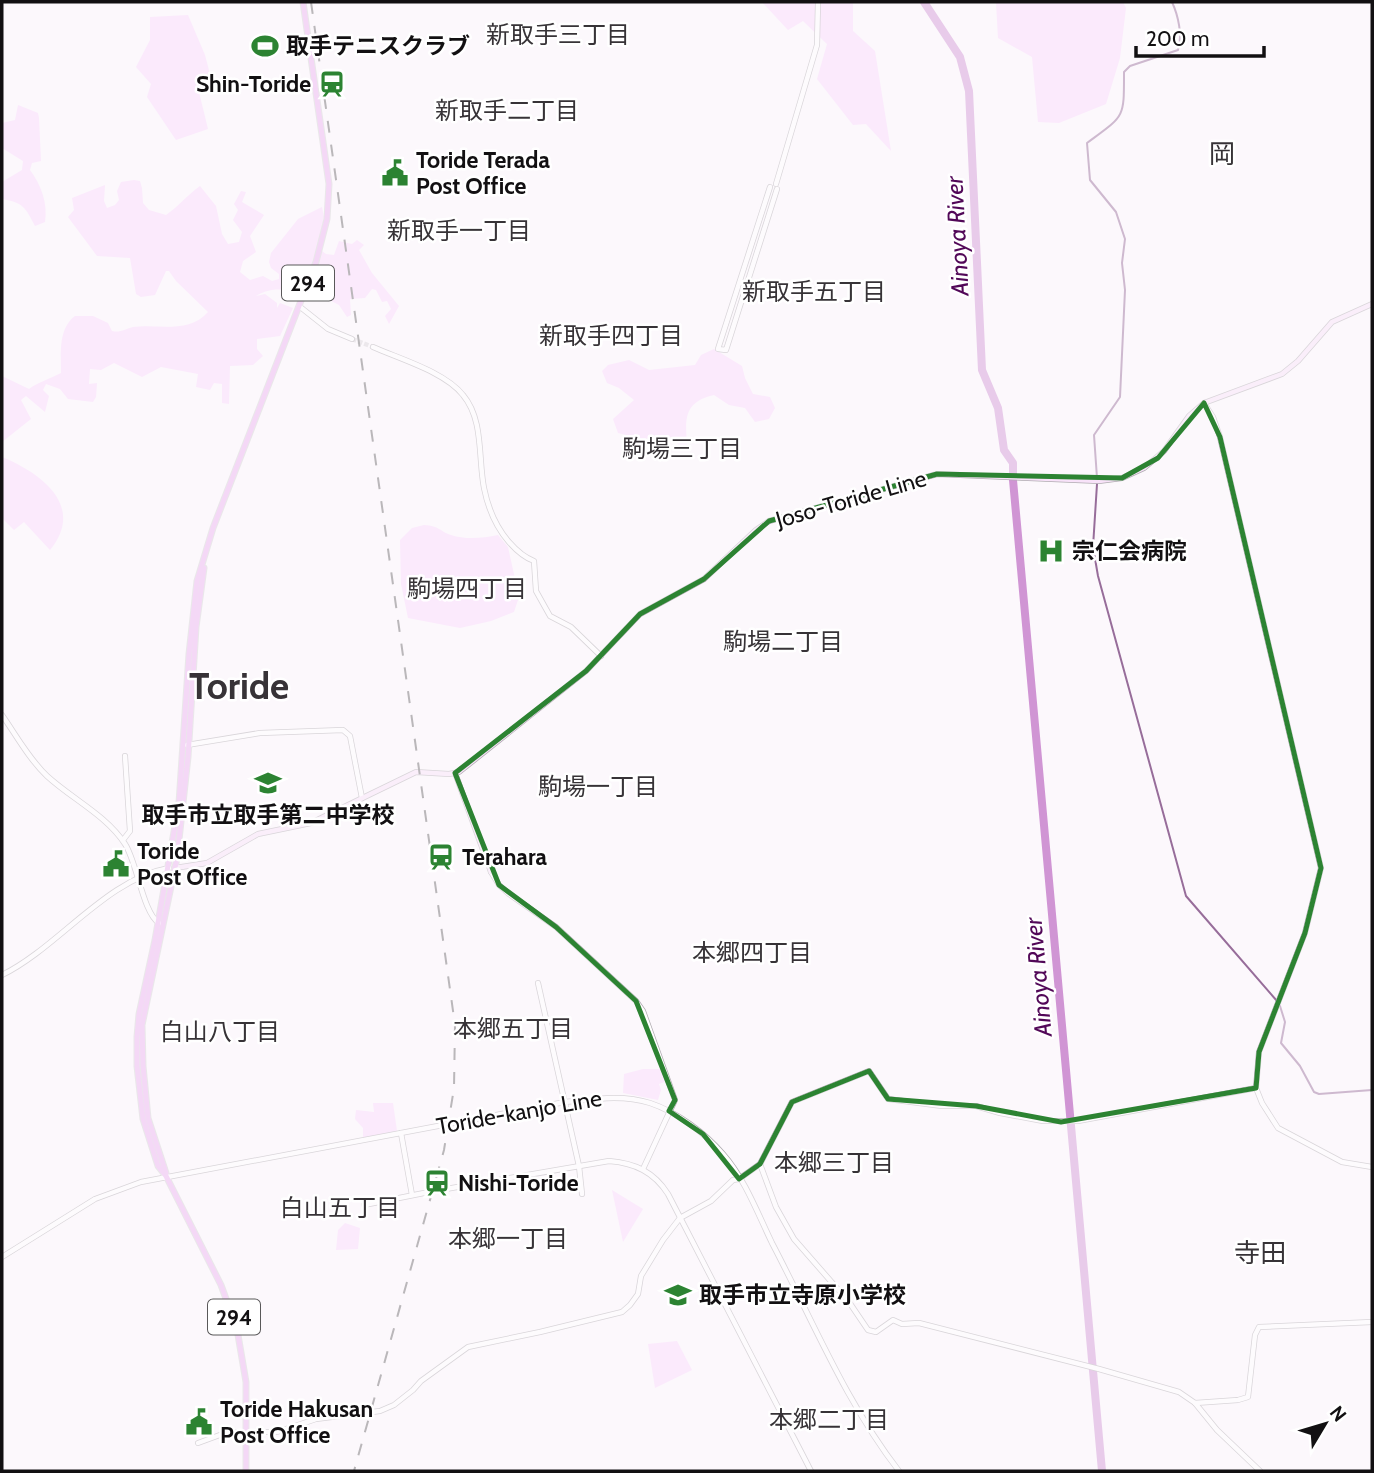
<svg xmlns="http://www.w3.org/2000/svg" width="1374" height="1473" viewBox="0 0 1374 1473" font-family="Cabin,'Noto Sans JP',sans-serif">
<rect width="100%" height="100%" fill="#fcf8fc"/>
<g fill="#fbd9fd">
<path d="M762,2H853V31L875,51L891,151L866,124L853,125L817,79L827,44L803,21L788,30Z"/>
<path d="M993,2H1123L1126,8L1120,58L1106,104L1059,123L1038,122L1032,57L998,38L996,3Z"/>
<path d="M188,15L205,55L212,82L198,88L208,129L176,140L147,97L151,84L136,67L150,40V17Z"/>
<path d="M18,105L38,113L39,118L41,161L32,163L30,170C41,185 48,203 45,222L35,226C25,207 24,203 2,199V182L22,170L23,161L2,148V123L15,120Z"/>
<path d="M134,180L140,181L142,188L143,203L149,210L166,215C178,207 186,196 200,186L216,206L222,234L228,244L239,242L242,232L233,220L238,210L234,204L241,191L246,192L242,202L264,215L250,236L256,252L243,261L240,272L250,280L263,276L272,281L279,279V274L271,268L269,262L271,253L298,219L322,207L324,218L318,248L326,254L334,255L339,241L352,244L357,240L364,245L359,250L372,273L399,306L389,324L385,316L391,309L387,301L382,302L376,290L372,289L365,298L350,299L351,315L347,317L339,305L318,294L314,298C293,291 276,284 256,296L265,294L277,303V308L280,303L293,308L280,336L257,339V349L263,356L253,365L230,366L229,404L222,403V384L214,383L210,390L196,387L198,374L161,367L142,377L114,363L101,370L90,369L89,384L97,383L96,397L93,402L68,399L60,389L46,384L43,390L49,396L45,412L26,396L21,400L31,419L2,442V376L29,389C38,382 50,379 61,373C61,353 58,329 75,316H93L108,323L112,331C121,333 124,329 133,327C158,324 189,334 208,312L176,281L169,271H166L155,295L141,297L136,294L130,258L97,256L68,217L74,210L72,198L105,185L104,201L107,208L115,205L119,200L117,191L121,182Z"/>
<path d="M714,349L742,366L745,378L753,394L770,397L775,408L769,419L755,422L745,408L729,405L714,395C684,402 685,418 687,445L679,446L673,437L642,439L618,433L613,419L634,400L619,388L607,383L602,371L608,365L629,360L649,370L695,365L701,355Z"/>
<path d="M2,457C41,473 86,506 50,550L24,522L14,530L2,518Z"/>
<path d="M424,525C440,526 439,531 451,535C466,540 483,538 498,535L508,547L519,597L514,612L491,621L460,628L408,618L401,584L400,540L412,528Z"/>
<path d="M643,1069H661L667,1081L659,1084L661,1090L658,1100L623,1093L624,1074Z"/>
<path d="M373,1103H393L397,1131L363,1138V1128L355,1119L356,1110L374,1112Z"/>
<path d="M612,1190L643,1209L623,1242Z"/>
<path d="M345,1223L360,1228L358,1249L336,1250L338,1230Z"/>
<path d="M677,1341L692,1370L655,1388L648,1344Z"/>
</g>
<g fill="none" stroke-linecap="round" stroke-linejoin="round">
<g stroke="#976d9a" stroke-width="2">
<path d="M1097,478L1094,435L1120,397L1125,290L1122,263L1125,239L1116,212L1090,180L1087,143C1125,115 1124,119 1124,72L1130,66L1178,50C1183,36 1178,15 1172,2"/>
<path d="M1097,484L1093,547L1098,576L1186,896L1277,1001"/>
<path d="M1280,1006L1285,1022L1281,1043L1300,1066L1314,1092L1319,1094L1372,1090"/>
</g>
<g stroke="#d095d4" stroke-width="8">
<path d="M924,2L960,57L969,91L982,370L998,408L1004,450L1013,463V474"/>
<path d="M1013,480L1102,1471"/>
</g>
<path stroke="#d9d5d9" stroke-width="4.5" stroke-dasharray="4.5 2" stroke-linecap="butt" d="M352,339L373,347"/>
<g stroke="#b0acb1" stroke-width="6">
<g id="tertiary">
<path d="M776,184L817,45L818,2"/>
<path d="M770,187L718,349L726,350L777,189"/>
<path d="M299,306L328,329L352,339"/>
<path d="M373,347C400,359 445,372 463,395C484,420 478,458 484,488C488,508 496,527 509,542C516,550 523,557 534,561L536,591L550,616L571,627L601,656"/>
<path d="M1204,403L1213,417L1220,437L1321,868L1305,933L1259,1052L1256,1088L1262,1103L1278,1128L1342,1162L1372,1167"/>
<path d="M2,715C16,735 29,759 47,776C72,799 106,815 125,844C137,862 143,913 159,923"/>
<path d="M187,745L260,733L343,730L350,736L362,798"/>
<path d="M123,840L130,831L125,756"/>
<path d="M491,872L499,885L509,894L556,927L636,1001L643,1011L675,1100L643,1169"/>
<path d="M2,975C59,947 106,879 169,868"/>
<path d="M538,983L579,1166L582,1194"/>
<path d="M401,1133L412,1195"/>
<path d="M760,1164L792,1102L869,1071L888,1099L942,1106H976L1000,1113L1043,1121H1078L1256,1088"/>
<path d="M440,1190L609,1161C635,1163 654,1172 668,1194L811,1471"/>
<path d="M364,1205L429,1192"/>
<path d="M2,1257L95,1199L141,1182L565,1102C594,1099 622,1094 650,1103C677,1112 705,1133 723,1154C745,1179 758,1214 772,1243C812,1319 846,1403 899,1471"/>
<path d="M1195,1403L1238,1400L1248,1397L1255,1335L1259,1327L1372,1322"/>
<path d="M198,1443L228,1432H277L316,1419L380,1411L394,1405L413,1390L421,1381L468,1347L540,1332L622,1312L630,1305L638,1294L641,1276L663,1240L680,1218L711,1201L733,1180L739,1179L760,1164L776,1207L794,1239L849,1302L868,1330L876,1332L893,1320L902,1324L919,1323L1099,1369L1179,1392L1195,1403L1217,1430L1260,1471"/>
</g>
</g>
<g stroke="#b0acb1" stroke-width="6">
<g id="secondary">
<path d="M455,773L491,872"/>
<path d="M175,868L207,863L258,834L311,823L416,772L449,774L459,772L586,671L640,614L704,579L756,530L769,521L937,474L1099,481L1122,478L1144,468L1164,451L1189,416L1204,403L1282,374L1298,361L1332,322L1372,304"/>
</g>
</g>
<g stroke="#d4d4d4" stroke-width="7">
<g id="trunk">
<path d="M166,1173L148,1118L143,1066L142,1025L177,858L188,757L196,627L204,568"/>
<path d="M246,1471V1382L237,1329L221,1285L166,1176L158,1166L143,1119L137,1066V1037L139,1014L155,940L179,803L189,654L197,581L213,528L316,262L327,219L329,184L303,2"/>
</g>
</g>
<use href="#tertiary" stroke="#fff" stroke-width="4.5"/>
<use href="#secondary" stroke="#f8e2f9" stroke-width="4.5"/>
<use href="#trunk" stroke="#ebb2f0" stroke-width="5"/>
<path stroke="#6a686a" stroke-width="2" stroke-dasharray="12 12" stroke-linecap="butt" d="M311,2L455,1025L454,1088L444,1150L354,1471"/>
</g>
<path d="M0 0H1374V1473H0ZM1204,403L1220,437L1321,868L1305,933L1259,1052L1256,1088L1061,1122L976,1106L888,1099L869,1071L792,1102L760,1164L739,1179L703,1134L669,1111L675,1100L636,1001L556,927L499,885L455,773L586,671L640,614L704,579L769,521L937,474L1122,478L1158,458Z" fill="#fcf8fc" fill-opacity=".55" fill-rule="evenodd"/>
<path fill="none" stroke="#2c8332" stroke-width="5" stroke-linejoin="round" d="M1204,403L1220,437L1321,868L1305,933L1259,1052L1256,1088L1061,1122L976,1106L888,1099L869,1071L792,1102L760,1164L739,1179L703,1134L669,1111L675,1100L636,1001L556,927L499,885L455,773L586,671L640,614L704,579L769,521L937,474L1122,478L1158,458Z"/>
<defs>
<g id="stadium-bare" transform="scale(2.1)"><path d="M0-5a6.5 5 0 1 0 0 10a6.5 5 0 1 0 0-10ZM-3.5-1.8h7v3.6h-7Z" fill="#2c8332" stroke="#fff" stroke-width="2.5" paint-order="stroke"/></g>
<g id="station-bare" transform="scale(2.1)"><path d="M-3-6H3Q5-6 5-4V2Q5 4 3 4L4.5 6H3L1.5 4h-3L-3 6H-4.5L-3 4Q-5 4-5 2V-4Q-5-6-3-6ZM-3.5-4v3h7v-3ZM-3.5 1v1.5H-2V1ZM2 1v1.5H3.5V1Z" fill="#2c8332" stroke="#fff" stroke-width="2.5" paint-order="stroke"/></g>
<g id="civic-bare" transform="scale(2.1)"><path d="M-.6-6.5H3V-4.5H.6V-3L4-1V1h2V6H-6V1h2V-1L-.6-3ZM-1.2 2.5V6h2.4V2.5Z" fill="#2c8332" stroke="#fff" stroke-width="2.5" paint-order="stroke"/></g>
<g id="hospital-bare" transform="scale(2.1)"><path d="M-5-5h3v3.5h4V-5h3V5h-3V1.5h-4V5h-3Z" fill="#2c8332" stroke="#fff" stroke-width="2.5" paint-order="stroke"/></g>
<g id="school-bare" transform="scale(2.1)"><path d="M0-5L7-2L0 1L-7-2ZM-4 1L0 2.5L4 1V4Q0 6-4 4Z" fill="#2c8332" stroke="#fff" stroke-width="2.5" paint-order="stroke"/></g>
</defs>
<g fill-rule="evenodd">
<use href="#stadium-bare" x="265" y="46"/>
<use href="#station-bare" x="332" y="84"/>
<use href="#civic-bare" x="395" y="173"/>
<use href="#hospital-bare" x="1051" y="551"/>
<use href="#school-bare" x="268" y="783"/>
<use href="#station-bare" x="441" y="857"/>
<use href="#civic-bare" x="116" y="864"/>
<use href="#station-bare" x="437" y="1183"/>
<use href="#school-bare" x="678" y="1295"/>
<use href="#civic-bare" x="199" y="1422"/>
</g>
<g text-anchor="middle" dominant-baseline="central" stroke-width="5" stroke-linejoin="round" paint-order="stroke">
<g fill="#fff" stroke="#595859" stroke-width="2">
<rect x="282" y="265.5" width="52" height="35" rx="5"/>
<rect x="208" y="1299.5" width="52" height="35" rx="5"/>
</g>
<g font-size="21" font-weight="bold" fill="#121012">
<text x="308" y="283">294</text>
<text x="234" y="1317">294</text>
</g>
<g font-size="23" font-weight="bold" fill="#121012" stroke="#fff" text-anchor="start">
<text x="286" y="46">取手テニスクラブ</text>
<text x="311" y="84" text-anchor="end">Shin-Toride</text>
<text x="416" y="160">Toride Terada<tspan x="416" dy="26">Post Office</tspan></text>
<text x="1072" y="551">宗仁会病院</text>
<text x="268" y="815" text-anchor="middle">取手市立取手第二中学校</text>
<text x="137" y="851">Toride<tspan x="137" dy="26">Post Office</tspan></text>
<text x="462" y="857">Terahara</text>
<text x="458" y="1183">Nishi-Toride</text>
<text x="699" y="1295">取手市立寺原小学校</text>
<text x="220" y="1409">Toride Hakusan<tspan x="220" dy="26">Post Office</tspan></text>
</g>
<g font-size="23" fill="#121012" stroke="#fff">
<text transform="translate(851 499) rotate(-16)">Joso-Toride Line</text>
<text transform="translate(519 1112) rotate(-10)">Toride-kanjo Line</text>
</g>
<g font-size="24" fill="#373337" stroke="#fff">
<text x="558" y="34">新取手三丁目</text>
<text x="507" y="110">新取手二丁目</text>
<text x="459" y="230">新取手一丁目</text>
<text x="814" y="291">新取手五丁目</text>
<text x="611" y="335">新取手四丁目</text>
<text x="682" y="448">駒場三丁目</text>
<text x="467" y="588">駒場四丁目</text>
<text x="783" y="641">駒場二丁目</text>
<text x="598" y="786">駒場一丁目</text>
<text x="752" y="952">本郷四丁目</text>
<text x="513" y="1028">本郷五丁目</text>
<text x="220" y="1031">白山八丁目</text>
<text x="834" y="1162">本郷三丁目</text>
<text x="340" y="1207">白山五丁目</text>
<text x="508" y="1238">本郷一丁目</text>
<text x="829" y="1419">本郷二丁目</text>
</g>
<g font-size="24" font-style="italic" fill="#520858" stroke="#fff">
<text transform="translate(957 236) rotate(-93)">Ainoya River</text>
<text transform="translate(1038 977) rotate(-95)">Ainoya River</text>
</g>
<g font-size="26" fill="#373337" stroke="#fff">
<text x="1222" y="154">岡</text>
<text x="1260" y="1253">寺田</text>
</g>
<g font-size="37" font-weight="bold" fill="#373337" stroke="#fff">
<text x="239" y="685">Toride</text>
</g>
</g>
<rect width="1374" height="1473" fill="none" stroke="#121012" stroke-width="7"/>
<g transform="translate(1325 1424) rotate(52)" stroke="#ffffff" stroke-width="5" paint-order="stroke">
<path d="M0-5L12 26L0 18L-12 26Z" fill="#121012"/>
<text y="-10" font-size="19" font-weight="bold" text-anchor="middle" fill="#121012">N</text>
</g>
<path d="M1136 46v10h128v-10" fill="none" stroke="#121012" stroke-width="3.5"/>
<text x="1146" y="46" font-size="21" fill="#121012" stroke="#ffffff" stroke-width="5" paint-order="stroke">200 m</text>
</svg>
